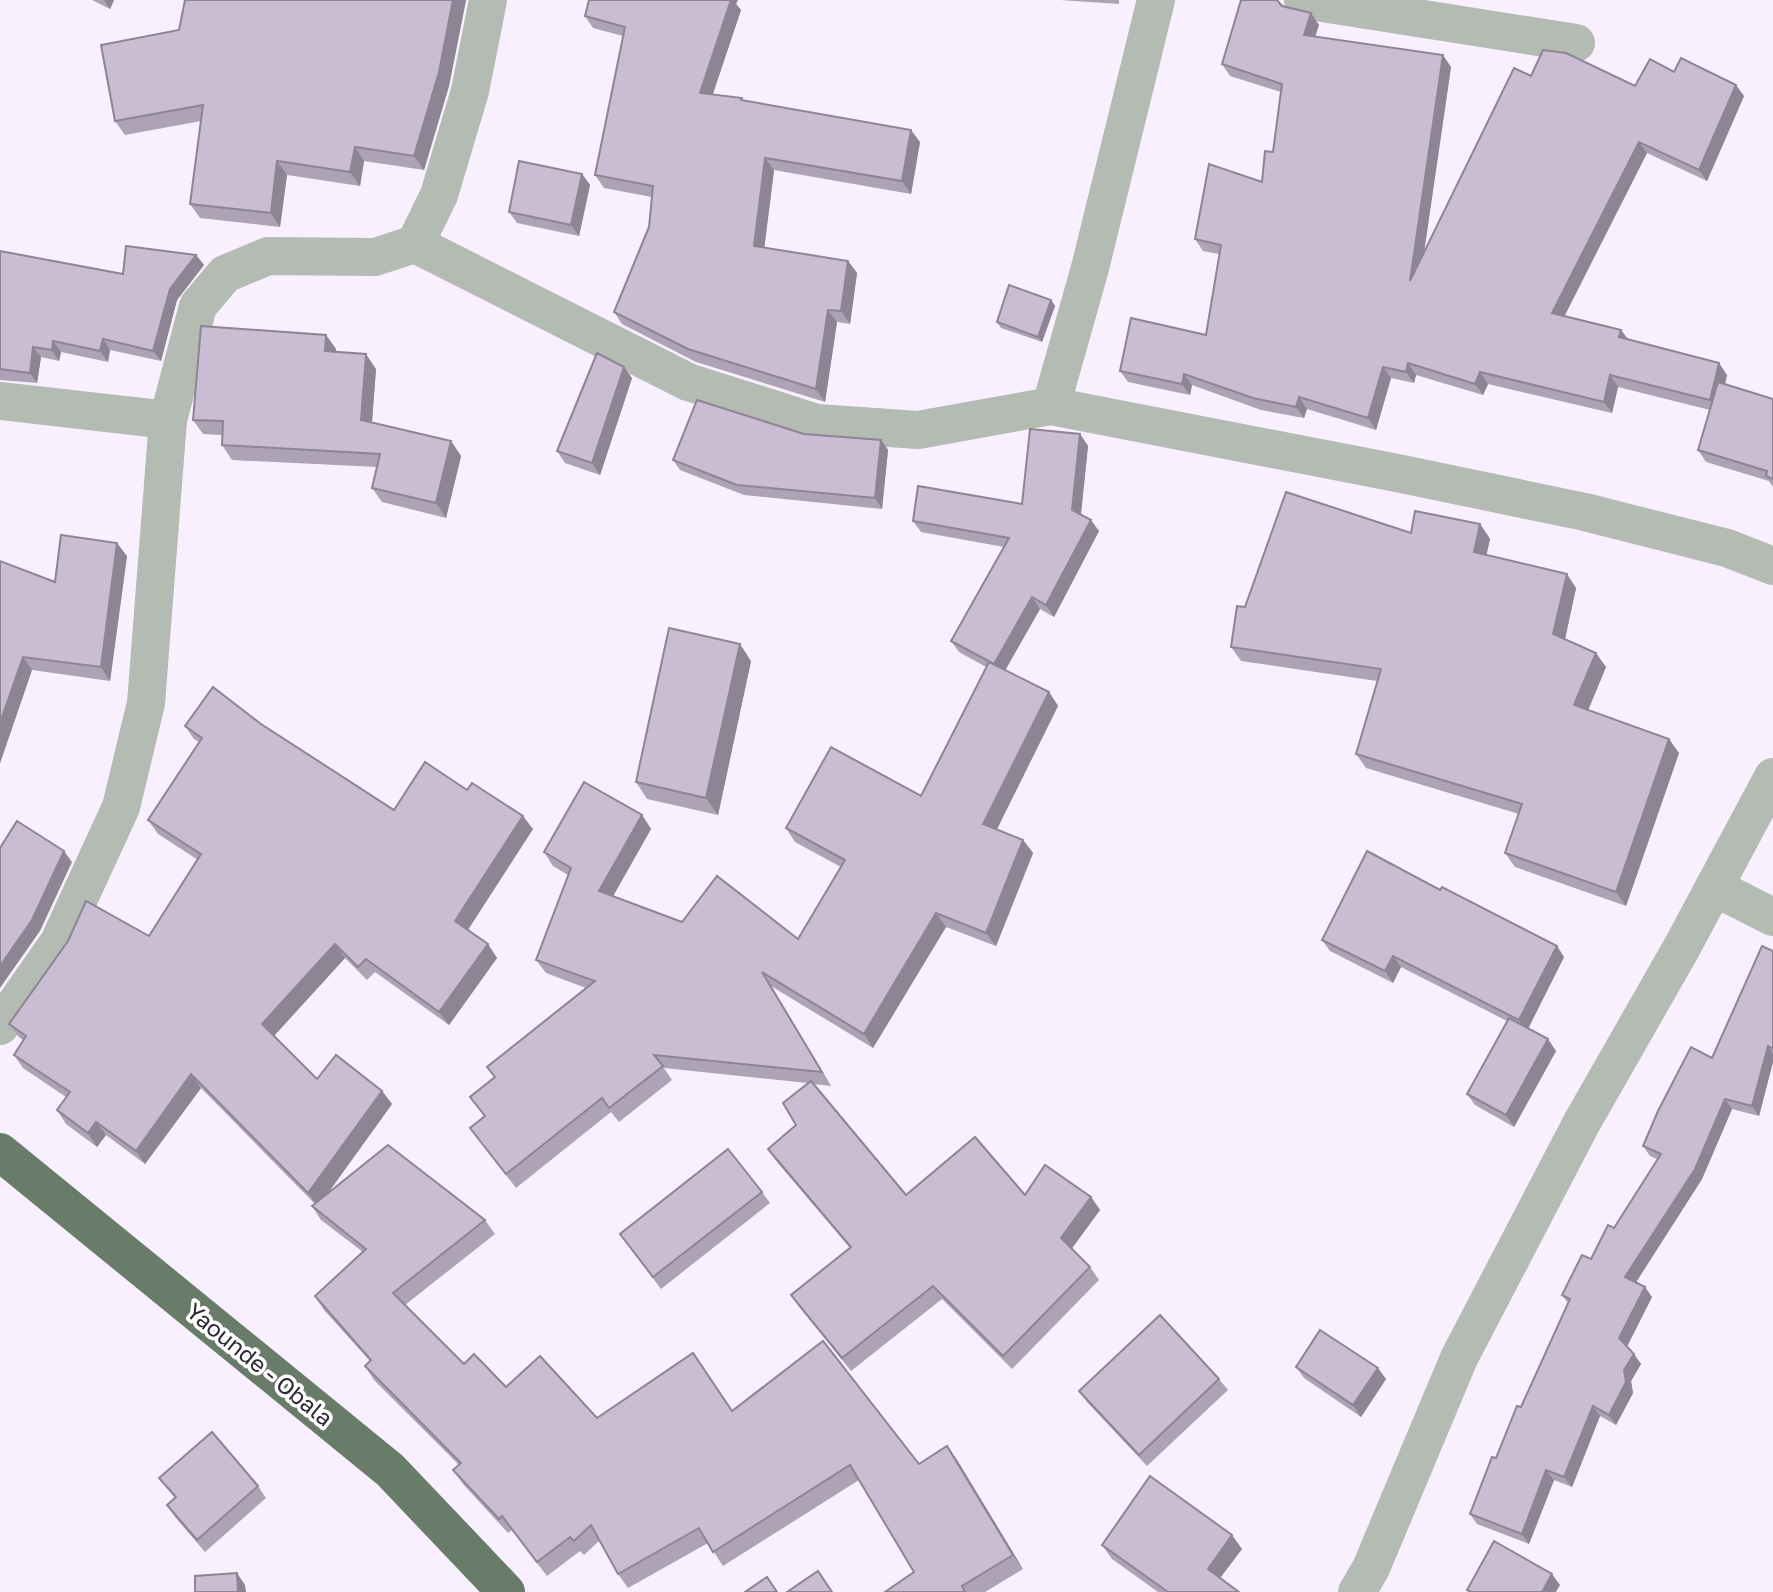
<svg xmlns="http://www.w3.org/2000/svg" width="1773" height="1592" viewBox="0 0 1773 1592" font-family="'Golos Text',sans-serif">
<rect width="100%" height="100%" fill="#f8f0fe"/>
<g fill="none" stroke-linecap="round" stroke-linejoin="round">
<g stroke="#b3bbb3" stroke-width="38">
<path d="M1303,0L1576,43"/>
<path d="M415,244L688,382L817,423L918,430L1051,406L1397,473L1585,512L1727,548L1773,566"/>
<path d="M0,401L168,420"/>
<path d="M1051,406L1090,268L1156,0"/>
<path d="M1714,887L1773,917"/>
<path d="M0,1026L59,942L121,807L146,703L168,420L198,306L225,274L268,256L375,257L415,244L439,195L470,91L488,0"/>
<path d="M1357,1592L1371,1568L1459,1358L1581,1124L1682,947L1773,777"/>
</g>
<path stroke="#697b69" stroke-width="38" d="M0,1152L390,1470L506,1592"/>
</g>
<g fill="#aea3b5">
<path d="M92,0H114L110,9Z"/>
<path d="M185,0H466L449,86L424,170L364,161L360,186L287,175L280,227L200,218L190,204L201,121L125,135L115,121L179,30Z"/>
<path d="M589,0H738L736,4L741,10L713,94L920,142L911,194L774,170L764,248L848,261L857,273L850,324L837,322L825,402L696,362L622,324L614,312L649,227L652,197L604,188L595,175L623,36L593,28L585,16Z"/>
<path d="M1060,0H1119V4Z"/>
<path d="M1282,6L1319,25L1315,37L1451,67L1424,253L1531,76L1635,86L1674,72L1744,96L1707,181L1647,153L1564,316L1621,330L1628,339L1727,375L1725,384L1773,399V487L1769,481L1706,462L1698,450L1710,410L1618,387L1612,413L1488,384L1483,395L1416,375L1414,383L1391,378L1376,430L1307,409L1304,418L1261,410L1192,385L1190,395L1128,382L1120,371L1206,335L1219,254L1203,251L1195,239L1262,182L1273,152L1281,92L1230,76L1222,64Z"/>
<path d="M582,174L590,185L579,236L517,223L509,212Z"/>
<path d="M0,251L123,274L196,255L204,265L177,300L161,361L110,350L108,362L61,352L59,361L41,357L37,383L0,380Z"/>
<path d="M1051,300L1055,306L1042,342L1001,328L997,322Z"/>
<path d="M326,335L336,349V352L376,369L372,422L451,441L461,456L446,518L382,502L372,488L377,467L232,460L222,445V435L203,434L193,420Z"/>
<path d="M632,378L600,475L565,463L557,451Z"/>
<path d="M804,434L881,440L888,450L882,509L744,495L680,470L673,460Z"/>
<path d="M1080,434L1088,446L1081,515L1099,531L1054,617L1040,609L1005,670L1049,692L1058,706L997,829L1023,840L1033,853L996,946L946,927L873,1048L771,986L831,1086L813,1084L906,1195L1091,1197L1100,1210L1072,1248L1090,1267L1099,1280L1012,1369L942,1299L851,1371L800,1308L791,1295L850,1248L777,1162L768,1149L796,1125L808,1083L664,1068L672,1080L619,1122L611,1112L516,1188L470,1128L484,1116L470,1097L494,1077L487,1067L586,988L546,973L536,960L568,875L553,866L544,852L642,815L651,829L613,896L682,922L798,939L841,867L795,842L786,828L921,796L986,667L959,652L951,641L1004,547L921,532L913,521L1022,504Z"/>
<path d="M1480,524L1490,539L1486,555L1576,588L1565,639L1606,667L1588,710L1679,753L1626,906L1515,867L1505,853L1519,814L1366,768L1356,754L1377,681L1241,661L1231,647L1245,607L1411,533Z"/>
<path d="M127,556L110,681L32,670L0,763V561L55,582Z"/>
<path d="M751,661L718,815L647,799L636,782Z"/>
<path d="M261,724L394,810L467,790L533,829L468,930L497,958L449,1025L375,972L367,980L345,958L274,1036L317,1079L382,1091L392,1104L327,1194L485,1220L495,1234L405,1305L464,1364L506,1387L597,1418L733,1411L919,1464L947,1446L957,1460L1023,1569L985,1592H885L914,1572L859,1480L723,1566L708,1543L628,1588L618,1574L599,1541L584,1555L580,1551L547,1576L512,1530L508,1533L463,1484L453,1470L459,1465L374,1380L365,1366L370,1361L324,1310L315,1296L363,1252L321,1220L312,1206L315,1204L201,1088L145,1164L106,1135L97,1147L66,1124L57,1110L66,1097L23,1068L14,1055L23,1040L19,1037L9,1024L149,936L198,860L158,834L148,820L199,742L194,739L185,726Z"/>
<path d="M1322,940L1564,957L1528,1028L1556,1051L1514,1127L1475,1105L1467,1094L1507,1021L1401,967L1393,983L1330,951Z"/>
<path d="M1773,951V1062L1759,1116L1732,1109L1702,1179L1636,1282L1652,1297L1627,1347L1641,1364L1631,1381L1633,1393L1616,1425L1600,1416L1572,1487L1554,1480L1529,1544L1477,1524L1470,1514L1521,1407L1568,1303L1562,1295L1591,1259L1614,1228L1657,1159L1650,1156L1643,1146L1712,1058Z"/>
<path d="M762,1192L770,1203L661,1289L620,1234Z"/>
<path d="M1296,1367L1386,1379L1361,1417L1304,1378Z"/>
<path d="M1219,1379L1228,1390L1147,1466L1087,1402L1079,1391Z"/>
<path d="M159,1478L258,1486L266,1498L205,1552L175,1517L167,1505L175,1498Z"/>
<path d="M1102,1545L1242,1549L1220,1578L1239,1592H1158L1112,1559Z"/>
</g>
<g fill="#8d8494">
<path d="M104,0H114L110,9Z"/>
<path d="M453,0H466L449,86L424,170L414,156Z"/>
<path d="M729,0H738L736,4L741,10L709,105L700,93Z"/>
<path d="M1311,13L1319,25L1312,46L1304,35Z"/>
<path d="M1443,55L1451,67L1418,293L1410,281Z"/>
<path d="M1736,85L1744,96L1707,181L1699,170Z"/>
<path d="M911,130L920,142L911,194L902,181Z"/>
<path d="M1639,142L1647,153L1560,325L1552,313Z"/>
<path d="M355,147L364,161L360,186L350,172Z"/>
<path d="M765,158L774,170L763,259L754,246Z"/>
<path d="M277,161L287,175L280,227L271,213Z"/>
<path d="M582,174L590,185L579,236L571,225Z"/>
<path d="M196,255L204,265L177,300L161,361L153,351L170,289Z"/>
<path d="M848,261L857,273L850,324L841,311Z"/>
<path d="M1051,300L1055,306L1042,342L1038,337Z"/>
<path d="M828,310L837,322L825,402L816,389Z"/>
<path d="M1621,330L1629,341L1619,337Z"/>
<path d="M326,335L336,349L335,366L325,351Z"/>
<path d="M103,339L110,350L108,362L100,351Z"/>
<path d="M53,341L61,352L59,361L52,350Z"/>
<path d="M33,347L41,357L37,383L30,373Z"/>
<path d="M366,354L376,369L371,434L361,420Z"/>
<path d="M1408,363L1416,375L1414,383L1406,372Z"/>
<path d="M1719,363L1727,375L1718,412L1710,400Z"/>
<path d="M624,367L632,378L600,475L592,463Z"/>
<path d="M1383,367L1391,378L1376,430L1368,418Z"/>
<path d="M1480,372L1488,384L1483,395L1475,384Z"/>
<path d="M1184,374L1192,385L1190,395L1182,384Z"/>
<path d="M1610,375L1618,387L1612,413L1604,402Z"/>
<path d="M1299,397L1307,409L1304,418L1296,407Z"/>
<path d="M1080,434L1088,446L1080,522L1072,510Z"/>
<path d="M881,440L888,450L882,509L875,498Z"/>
<path d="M451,441L461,456L446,518L436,503Z"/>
<path d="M1091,520L1099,531L1054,617L1046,605Z"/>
<path d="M1480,524L1490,539L1484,566L1474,552Z"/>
<path d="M117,543L127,556L110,681L101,667Z"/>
<path d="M1567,574L1576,588L1563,648L1553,634Z"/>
<path d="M1032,597L1040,609L1002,676L994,665Z"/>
<path d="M740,644L751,661L718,815L706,798Z"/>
<path d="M1596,653L1606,667L1584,720L1574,705Z"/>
<path d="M23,657L32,670L0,763V723Z"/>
<path d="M1049,692L1058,706L993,837L983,824Z"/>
<path d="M1669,739L1679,753L1626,906L1616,892Z"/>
<path d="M642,815L651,829L608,905L599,891Z"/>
<path d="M523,816L533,829L465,934L455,921Z"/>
<path d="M1023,840L1033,853L996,946L986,933Z"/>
<path d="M64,851L72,862L40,931L0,988V966Z"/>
<path d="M936,913L946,927L873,1048L864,1034Z"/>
<path d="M335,944L345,958L272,1038L262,1024Z"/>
<path d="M488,944L497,958L449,1025L439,1012Z"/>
<path d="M1557,946L1564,957L1527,1031L1519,1020Z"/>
<path d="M1393,956L1401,967L1393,983L1385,971Z"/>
<path d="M762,972L771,986L831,1086L822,1072Z"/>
<path d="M1548,1039L1556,1051L1514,1127L1506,1115Z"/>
<path d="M1768,1046L1773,1054V1062L1759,1116L1752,1106Z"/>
<path d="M191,1074L201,1088L145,1164L136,1151Z"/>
<path d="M382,1091L392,1104L318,1207L308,1193Z"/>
<path d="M1725,1099L1732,1109L1702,1179L1633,1287L1625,1277Z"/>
<path d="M96,1122L106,1135L97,1147L88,1133Z"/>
<path d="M1091,1197L1100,1210L1070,1251L1061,1238Z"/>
<path d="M1645,1287L1652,1297L1626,1348L1619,1338Z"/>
<path d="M1634,1354L1641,1364L1631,1381L1633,1393L1616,1425L1609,1415L1624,1370Z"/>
<path d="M1378,1368L1386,1379L1361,1417L1353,1405Z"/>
<path d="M1593,1406L1600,1416L1572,1487L1564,1477Z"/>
<path d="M947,1446L957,1460L1023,1569L1013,1555Z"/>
<path d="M1546,1470L1554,1480L1529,1544L1522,1534Z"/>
<path d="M1232,1535L1242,1549L1217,1582L1208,1569Z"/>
<path d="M237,1573L245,1585L246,1592H238Z"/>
<path d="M1552,1574L1560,1585L1556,1592H1542Z"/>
</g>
<g fill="#cabdd3" stroke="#8d8494" stroke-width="2">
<path d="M185,0H453L439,72L414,156L355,147L350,172L277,161L271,213L190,204L203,105L115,121L101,45L179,30Z"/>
<path d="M589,0H731L700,93L742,98L741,100L911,130L902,181L765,158L754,246L848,261L841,311L828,310L816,389L688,349L614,312L649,227L653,186L595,175L625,27L585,16Z"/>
<path d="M1241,0H1277L1282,6L1311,13L1304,35L1443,55L1410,281L1514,68L1531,76L1543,50L1566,53L1635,86L1650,59L1674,72L1681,58L1736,85L1699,170L1639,142L1552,313L1621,330L1619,337L1719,363L1710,400L1610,375L1604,402L1480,372L1475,384L1408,363L1406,372L1383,367L1368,418L1299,397L1296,407L1253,398L1184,374L1182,384L1120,371L1131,318L1206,335L1221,245L1195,239L1209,164L1262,182L1265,151L1273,152L1282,84L1222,64Z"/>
<path d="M519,161L582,174L571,225L509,212Z"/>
<path d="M126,246L196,255L170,289L153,351L103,339L100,351L53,341L52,350L33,347L30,373L0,369V251L123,274Z"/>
<path d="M1009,285L1051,300L1038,337L997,322Z"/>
<path d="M201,326L326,335L325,351L366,354L361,420L451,441L436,503L372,488L380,454L222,445L223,421L193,420Z"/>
<path d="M597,353L624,367L592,463L557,451Z"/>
<path d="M1718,382L1773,399V479L1766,476L1767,471L1698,450Z"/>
<path d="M697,400L804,434L881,440L875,498L737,485L673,460Z"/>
<path d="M1030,429L1080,434L1072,510L1091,520L1046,605L1032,597L994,664L951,641L1009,538L913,521L918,486L1022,504Z"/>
<path d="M1286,492L1411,533L1415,511L1480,524L1474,552L1567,574L1553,634L1596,653L1574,705L1669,739L1616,892L1505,853L1522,804L1356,754L1381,669L1231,647L1237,606L1245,607Z"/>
<path d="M61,535L117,543L101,667L23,657L0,723V561L55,582Z"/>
<path d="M669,628L740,644L706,798L636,782Z"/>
<path d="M989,662L1049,692L983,824L1023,840L986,933L936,913L864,1034L762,972L822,1072L654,1055L663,1066L609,1108L602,1098L506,1174L470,1128L485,1116L470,1097L495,1077L487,1067L595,981L536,960L571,868L544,852L584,782L642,815L599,891L682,922L717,876L798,939L845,860L786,828L831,747L921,796Z"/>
<path d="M213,687L261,724L394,810L425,762L467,790L472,783L523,816L455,921L488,944L439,1012L366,959L358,967L335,944L262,1024L317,1079L336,1055L382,1091L308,1193L191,1074L136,1151L96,1122L88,1133L57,1110L70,1092L14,1055L26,1036L9,1024L68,941L86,901L149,936L201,854L148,820L202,738L185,726Z"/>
<path d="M17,821L64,851L32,920L0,966V848Z"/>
<path d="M1367,851L1440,890L1442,887L1557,946L1519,1020L1393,956L1385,971L1322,940Z"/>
<path d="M1762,946L1773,951V1049L1768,1046L1752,1106L1725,1099L1695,1169L1625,1277L1645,1287L1619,1338L1634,1354L1624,1370L1626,1382L1609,1415L1593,1406L1564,1477L1546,1470L1522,1534L1470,1514L1492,1457L1496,1458L1517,1406L1521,1407L1570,1299L1562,1295L1582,1255L1591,1259L1608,1225L1614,1228L1661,1154L1643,1146L1658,1111L1691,1047L1712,1058Z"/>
<path d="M1509,1018L1548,1039L1506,1115L1467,1094Z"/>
<path d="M811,1081L906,1195L975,1137L1025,1195L1045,1165L1091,1197L1061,1238L1090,1267L1003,1356L933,1286L842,1358L791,1295L851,1247L768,1149L796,1125L783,1103Z"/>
<path d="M388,1145L485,1220L393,1293L464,1364L474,1354L506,1387L540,1356L597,1418L693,1353L732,1411L823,1341L919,1464L947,1446L1013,1555L962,1586L965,1592H885L914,1572L850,1465L713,1552L699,1528L618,1574L591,1525L574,1541L570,1537L537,1562L502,1516L499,1519L453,1470L461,1463L365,1366L371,1360L315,1296L366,1249L312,1206Z"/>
<path d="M728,1149L762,1192L653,1277L620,1234Z"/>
<path d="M1160,1315L1219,1379L1139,1455L1079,1391Z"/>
<path d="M1320,1330L1378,1368L1353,1405L1296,1367Z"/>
<path d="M212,1432L258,1486L197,1540L167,1505L176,1497L159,1478Z"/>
<path d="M1150,1476L1232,1535L1208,1569L1239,1592H1168L1102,1545Z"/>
<path d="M1494,1541L1552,1574L1542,1592H1471L1467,1590Z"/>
<path d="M818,1571L832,1592H787Z"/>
<path d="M237,1573L238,1592H195V1576Z"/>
<path d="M767,1577L777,1592H745Z"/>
</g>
<g text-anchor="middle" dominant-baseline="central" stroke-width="7" stroke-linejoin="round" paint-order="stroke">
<g font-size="23" fill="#2e2932" stroke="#fff">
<text transform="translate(260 1364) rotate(39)">Yaounde - Obala</text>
</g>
</g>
</svg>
